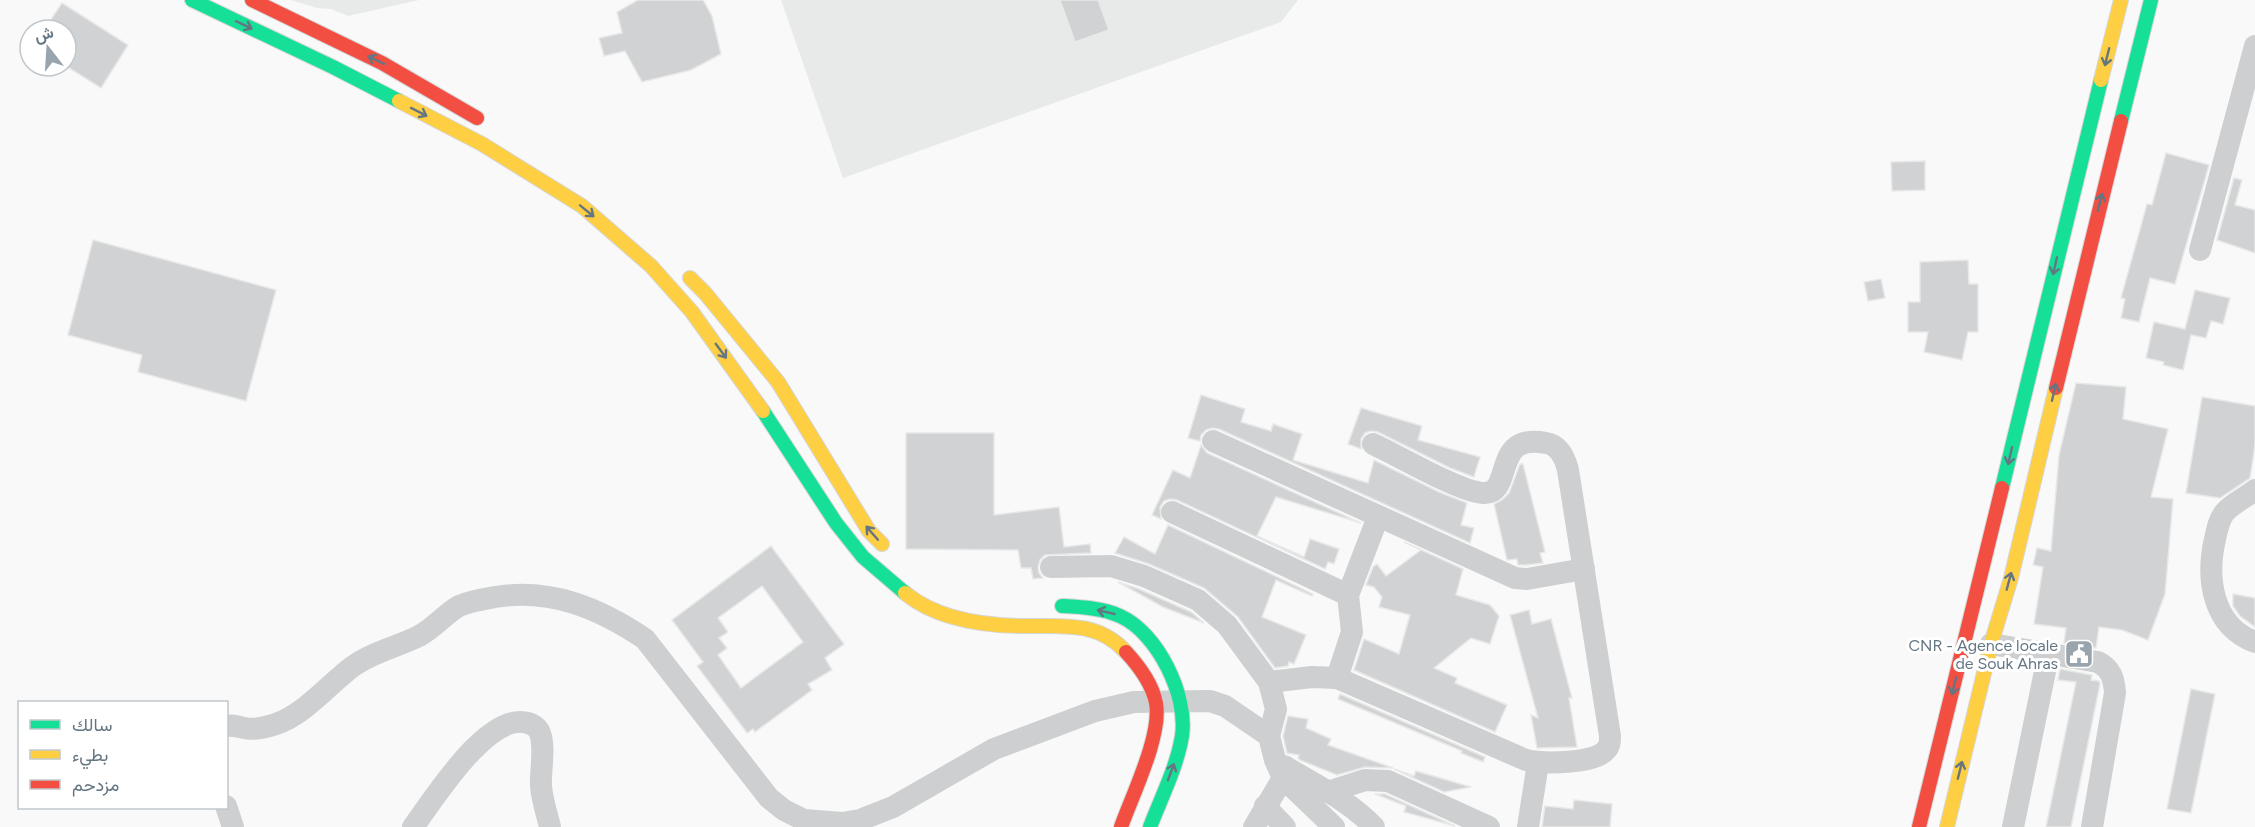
<svg xmlns="http://www.w3.org/2000/svg" width="2255" height="827" viewBox="0 0 2255 827" font-family="Figtree,Vazirmatn,sans-serif">
<rect width="100%" height="100%" fill="#f9f9f9"/>
<g fill="#e8e9e9">
<path d="M291,0H419L348,16L331,9L317,8Z"/>
<path d="M781,0H1298L1281,22L843,178Z"/>
</g>
<g fill="#d0d2d3" stroke="#e8e8e8" stroke-width="1.5" fill-rule="evenodd">
<path d="M638,0H703L712,16L721,54L691,70L642,82L625,51L604,56L599,38L622,33L617,12Z"/>
<path d="M1060,0H1098L1109,30L1075,42Z"/>
<path d="M62,3L128,45L101,88L66,66V30H44Z"/>
<path d="M2166,153L2209,165L2175,284L2150,278L2139,322L2121,318L2125,299L2121,298L2147,204L2152,205Z"/>
<path d="M1925,161V190L1892,191L1891,162Z"/>
<path d="M2234,178L2242,180L2235,205L2255,210V253L2217,240Z"/>
<path d="M93,240L276,290L246,401L138,372L142,355L68,335Z"/>
<path d="M1968,260L1969,284H1978V332H1968L1962,360L1924,352L1928,332H1908V302H1920V262Z"/>
<path d="M1881,279L1885,298L1868,301L1864,282Z"/>
<path d="M2195,290L2230,298L2223,324L2211,321L2206,338L2191,335L2183,370L2163,365L2164,362L2146,358L2154,322L2185,329Z"/>
<path d="M2076,383L2126,387L2123,419L2168,429L2151,497L2173,499L2165,594L2148,640L2122,630L2099,627L2096,648L2064,643L2066,628L2034,624L2043,567L2033,565L2037,548L2051,551L2059,455Z"/>
<path d="M1201,395L1245,409L1241,422L1271,431L1273,424L1302,434L1293,460L1368,483L1374,460L1439,492L1467,503L1461,525L1474,528L1470,543L1219,429L1212,428L1206,430L1201,435L1200,441L1188,438Z"/>
<path d="M2202,397L2255,406V445L2250,478L2220,498L2186,493Z"/>
<path d="M1361,408L1422,426L1418,440L1480,457L1474,477L1450,468L1378,432L1371,431L1365,433L1361,439V449L1348,444Z"/>
<path d="M906,433H994V515L1059,507L1064,547L1090,544L1091,553L1045,555L1040,560L1038,567L1039,573L1043,578L1033,579L1031,568H1021L1018,550L906,549Z"/>
<path d="M1201,445L1207,453L1361,523L1276,497L1257,536L1304,557L1310,539L1339,549L1334,564L1328,562L1325,569L1177,500L1170,499L1164,501L1160,507L1161,519L1152,515L1173,470L1190,478Z"/>
<path d="M1520,464H1523L1545,552L1540,553L1543,563L1526,565H1518L1517,559L1507,560L1494,504L1502,500L1509,493Z"/>
<path d="M1168,525L1313,594L1312,596L1276,580L1262,617L1306,635L1294,664L1289,662L1288,666L1275,668L1238,617L1204,588L1149,564L1115,553L1124,537L1155,554Z"/>
<path d="M1404,542L1463,569L1456,595L1490,605L1499,616L1490,644L1471,638L1434,668L1457,678L1455,683L1507,705L1495,732L1354,670L1364,639L1399,654L1410,615L1379,607L1382,597L1374,587L1366,585L1373,567L1377,564L1386,576L1421,550Z"/>
<path d="M771,546L844,644L825,658L832,670L808,684L812,690L755,732L753,729L747,733L697,666L703,662L672,620ZM762,586L803,642L741,688L718,655L727,648L719,638L728,632L718,618Z"/>
<path d="M1118,582L1139,589L1191,612L1204,623L1163,607Z"/>
<path d="M2233,594L2255,598V627L2240,616L2233,606Z"/>
<path d="M1529,610L1532,624L1551,619L1572,698H1569L1577,747L1537,748L1531,715L1538,718L1510,615Z"/>
<path d="M2060,669L2092,675L2091,680L2099,681L2100,684L2071,827H2046L2076,682L2058,680Z"/>
<path d="M2191,689L2215,694L2191,813L2167,809Z"/>
<path d="M1340,694L1485,757L1483,762L1461,753L1462,751L1338,699Z"/>
<path d="M1288,716L1308,719L1306,728L1331,739L1328,745L1393,768L1365,767L1337,775L1300,760L1298,758L1299,755L1287,753L1283,736Z"/>
<path d="M1394,769L1414,776L1416,771L1471,787L1444,792Z"/>
<path d="M1375,794H1385L1455,826L1404,812L1406,806Z"/>
<path d="M1574,800L1612,804L1610,827H1542L1545,806L1573,809Z"/>
</g>
<g fill="none" stroke-linecap="round" stroke-linejoin="round">
<g stroke="#d5d6d7" stroke-width="16">
<g id="fast">
<path d="M192,0L333,67L399,101"/>
<path d="M2121,121L2151,0"/>
<path d="M763,411L836,523L863,557L905,593"/>
<path d="M2002,488L2101,80"/>
<path d="M1062,606C1081,607 1103,608 1120,616C1158,633 1188,696 1182,736C1177,767 1161,798 1150,827"/>
</g>
</g>
<g stroke="#d5d6d7" stroke-width="16">
<g id="slow">
<path d="M2101,80L2121,0"/>
<path d="M399,101L482,144L582,206L651,266L692,312L763,411"/>
<path d="M690,278L705,293L778,382L869,531L882,544"/>
<path d="M905,593C935,618 980,625 1018,626C1058,627 1096,619 1126,652"/>
<path d="M1947,827L1991,644L2011,578L2056,388"/>
</g>
</g>
<g stroke="#d5d6d7" stroke-width="16">
<g id="jam">
<path d="M252,0L382,63L477,118"/>
<path d="M2056,388L2121,121"/>
<path d="M1121,827C1132,796 1162,735 1156,703C1152,683 1139,666 1126,652"/>
<path d="M1919,827L2002,488"/>
</g>
</g>
<g stroke="#cecfd0" stroke-width="22">
<path d="M2200,250L2255,46"/>
<path d="M1213,441L1515,578L1527,579L1584,569"/>
<path d="M2255,490C2245,498 2233,503 2225,512C2219,519 2217,530 2215,539C2206,578 2212,626 2255,642"/>
<path d="M1172,512L1348,595"/>
<path d="M1051,567L1111,566L1144,576L1198,600L1227,625L1269,682L1276,709L1269,736"/>
<path d="M1991,644L2098,662C2111,669 2114,678 2115,693L2092,827"/>
<path d="M1337,678L1352,632L1348,595L1378,517"/>
<path d="M1269,682L1312,677L1337,678L1526,760C1543,764 1595,764 1606,750C1610,746 1610,741 1610,736L1568,470C1565,458 1559,445 1546,443C1490,432 1515,495 1483,493C1460,492 1397,455 1373,444"/>
<path d="M226,726C234,725 237,726 244,728C253,730 267,727 276,724C305,714 328,685 352,667C372,652 397,647 419,636C434,628 445,614 459,606C470,601 483,599 495,597C551,588 599,608 645,639L769,798L784,810L804,820L842,823L860,820L893,807L994,749L1095,711L1134,702L1210,701L1225,706L1269,736L1275,760L1283,778L1334,827"/>
<path d="M1284,766C1314,784 1350,801 1374,827"/>
<path d="M1328,792L1365,780L1388,781L1489,827"/>
<path d="M226,806L233,827"/>
<path d="M1265,806L1285,827"/>
<path d="M413,827C434,799 488,711 528,723C532,724 537,727 539,731C546,744 540,772 541,786C542,800 547,814 550,827"/>
<path d="M1254,827L1283,778"/>
<path d="M1528,827L1538,763"/>
<path d="M2013,827L2049,652"/>
</g>
<use href="#fast" stroke="#16e098" stroke-width="14"/>
<use href="#slow" stroke="#ffcf43" stroke-width="14"/>
<use href="#jam" stroke="#f24e42" stroke-width="14"/>
</g>
<defs><path id="oneway-shaft" d="M-6 0H5M1.5-3L5.5 0L1.5 3" fill="none" stroke-width="1.6" stroke-linecap="round" stroke-linejoin="round" transform="scale(1.5)"/></defs>
<g stroke="#657683">
<use href="#oneway-shaft" transform="translate(244 25) rotate(25)"/>
<use href="#oneway-shaft" transform="translate(2107 57) rotate(104)"/>
<use href="#oneway-shaft" transform="translate(376 60) rotate(-154)"/>
<use href="#oneway-shaft" transform="translate(419 112) rotate(27)"/>
<use href="#oneway-shaft" transform="translate(2100 202) rotate(-76)"/>
<use href="#oneway-shaft" transform="translate(587 211) rotate(39)"/>
<use href="#oneway-shaft" transform="translate(2055 266) rotate(103)"/>
<use href="#oneway-shaft" transform="translate(721 351) rotate(54)"/>
<use href="#oneway-shaft" transform="translate(2054 392) rotate(-77)"/>
<use href="#oneway-shaft" transform="translate(2010 456) rotate(103)"/>
<use href="#oneway-shaft" transform="translate(872 533) rotate(-131)"/>
<use href="#oneway-shaft" transform="translate(2009 581) rotate(-75)"/>
<use href="#oneway-shaft" transform="translate(1106 612) rotate(-167)"/>
<use href="#oneway-shaft" transform="translate(1954 686) rotate(104)"/>
<use href="#oneway-shaft" transform="translate(1960 770) rotate(-76)"/>
<use href="#oneway-shaft" transform="translate(1171 772) rotate(-70)"/>
</g>
<defs>
<g id="civic-square" transform="scale(1.5)"><rect x="-9" y="-9" width="18" height="18" rx="4" fill="#99a4ac" stroke="#fff"/><path d="M-.6-6.5H3V-4.5H.6V-3L4-1V1h2V6H-6V1h2V-1L-.6-3ZM-1.2 2.5V6h2.4V2.5Z" fill="#fff"/></g>
</defs>
<g fill-rule="evenodd">
<use href="#civic-square" x="2079" y="654"/>
</g>
<g text-anchor="middle" dominant-baseline="central" stroke-width="6" stroke-linejoin="round" paint-order="stroke">
<g font-size="16" fill="#657683" stroke="#fff" text-anchor="end">
<text x="2058" y="645">CNR - Agence locale<tspan x="2058" dy="18">de Souk Ahras</tspan></text>
</g>
</g>
<rect x="18" y="701" width="210" height="108" fill="#ffffff" stroke="#c1c8cd" stroke-width="1.5"/>
<rect x="30" y="720" width="30" height="9" fill="#16e098" stroke="#c1c8cd" stroke-width="1.5"/>
<text x="72" y="731" font-size="18" fill="#657683">سالك</text>
<rect x="30" y="750" width="30" height="9" fill="#ffcf43" stroke="#c1c8cd" stroke-width="1.5"/>
<text x="72" y="761" font-size="18" fill="#657683">بطيء</text>
<rect x="30" y="780" width="30" height="9" fill="#f24e42" stroke="#c1c8cd" stroke-width="1.5"/>
<text x="72" y="791" font-size="18" fill="#657683">مزدحم</text>
<g transform="translate(48 48) rotate(343)"><circle r="28" fill="#ffffff" stroke="#c1c8cd" stroke-width="1.5"/>
<path d="M0-4.5L10 22L0 15L-10 22Z" fill="#99a4ac"/>
<text y="-9" font-size="16" font-weight="bold" text-anchor="middle" fill="#657683">ش</text>
</g>
</svg>
